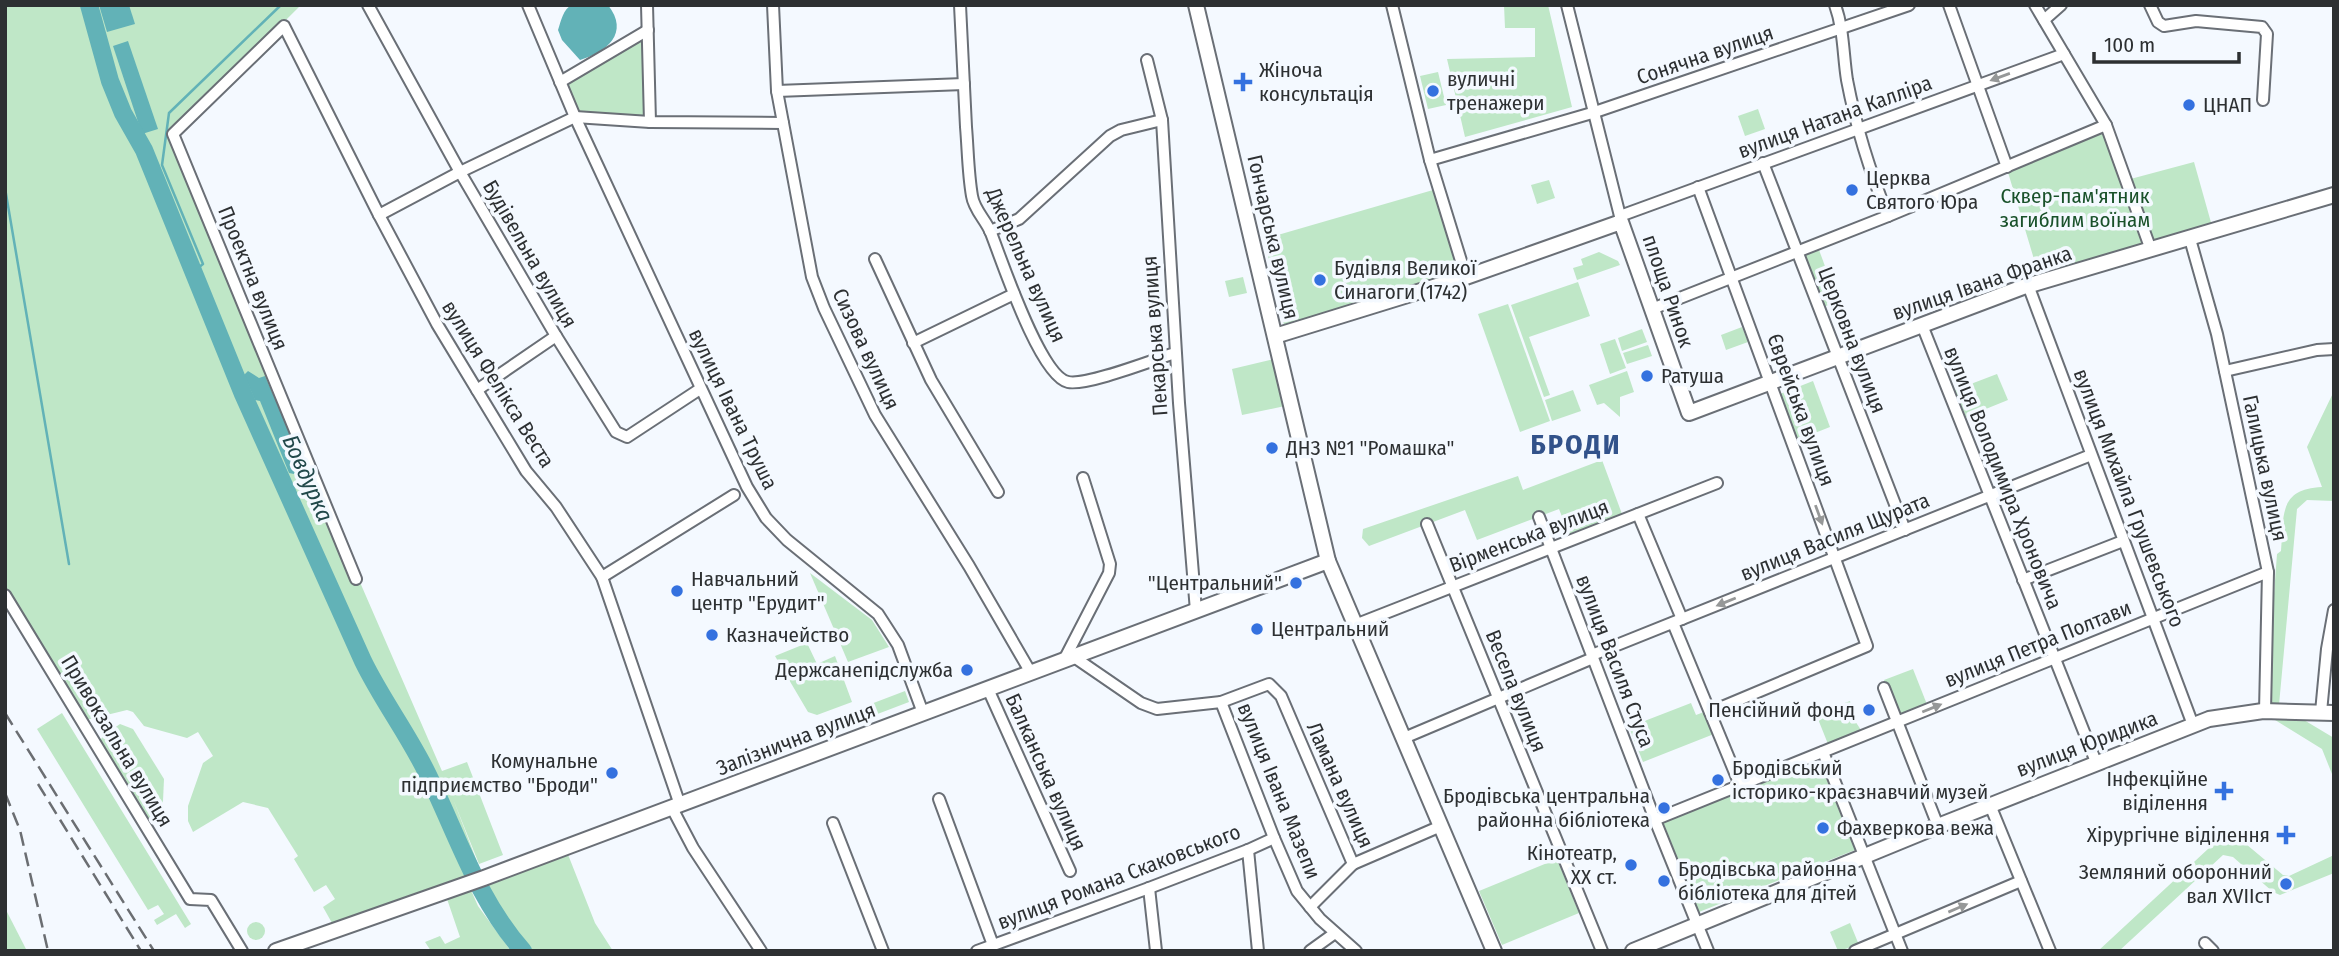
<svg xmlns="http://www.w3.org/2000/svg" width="2339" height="956" viewBox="0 0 2339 956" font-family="'Fira Sans Condensed',sans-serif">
<rect width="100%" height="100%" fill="#f4f9ff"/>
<g fill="#bfe7c7">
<path d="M5,5H301L171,134L352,583L359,580L442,771L467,762L503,855L479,864L453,799L481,872L332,923L323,907L335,899L326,885L314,892L294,859L298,856L268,808L243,802L193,832L188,821V806L203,763L213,756L198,732L187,738L144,726L133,712L127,710L86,720L5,588Z"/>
<path d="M1504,5H1548L1572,107L1465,137L1447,59L1535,57V28H1505Z"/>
<path d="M645,34L647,118L576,114L563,83Z"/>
<path d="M1438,72L1446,105L1428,109L1420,76Z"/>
<path d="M1758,109L1765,129L1745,136L1738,116Z"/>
<path d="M2104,129L2123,181L2194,162L2212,226L2039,276L2007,169Z"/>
<path d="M1549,180L1555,198L1537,204L1531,185Z"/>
<path d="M1433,190L1459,271L1284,325L1264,239Z"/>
<path d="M1819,250L1838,301L1821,308L1802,257Z"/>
<path d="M1599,252L1618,261L1620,265L1577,280L1573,268L1583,265L1581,259Z"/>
<path d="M1243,277L1247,293L1229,297L1225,281Z"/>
<path d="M1578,282L1590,316L1529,337L1550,395L1544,397L1511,305Z"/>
<path d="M1508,304L1550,421L1520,432L1478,314Z"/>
<path d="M1742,327L1748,342L1726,350L1721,335Z"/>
<path d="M1642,329L1647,342L1622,351L1618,338Z"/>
<path d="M1615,339L1626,368L1610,374L1600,344Z"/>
<path d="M1648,345L1652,356L1627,364L1623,353Z"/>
<path d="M1274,359L1285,406L1242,415L1232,369Z"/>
<path d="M1627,371L1634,392L1620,397V417L1604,403L1597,405L1589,385Z"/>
<path d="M1997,374L2008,400L1966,417L1955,390Z"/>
<path d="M1813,381L1830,427L1797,440L1780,394Z"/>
<path d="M1573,390L1581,411L1552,421L1545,400Z"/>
<path d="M2334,391V501L2307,500L2297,509L2279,705L2334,738V779L2322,749L2267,715V687L2277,554L2281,551C2284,516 2278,489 2322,487L2307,447Z"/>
<path d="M1602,460L1622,514L1569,534L1559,509L1477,540L1465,510L1369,546L1362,538L1363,529L1518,476L1523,490Z"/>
<path d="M810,573L872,620L889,647L848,662Z"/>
<path d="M807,643L817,664L835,656L852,702L817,715L808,712L775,656Z"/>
<path d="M1913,669L1928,707L1899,719L1884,680Z"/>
<path d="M905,691L909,702L825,734L821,723Z"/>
<path d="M1850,701L1855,721L1861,730L1828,744L1816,714Z"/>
<path d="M1691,703L1696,715L1704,712L1714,734L1643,762L1629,727Z"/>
<path d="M62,713L191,924L185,928L176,914L157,925L154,920L164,914L158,905L148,910L37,729Z"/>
<path d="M120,724L133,729L164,779L163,801L157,815L150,824L98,744L103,736Z"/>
<path d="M1819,761L1855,850L1699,912L1663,822Z"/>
<path d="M2230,832L2234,834L2283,875L2289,876L2334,855V873L2280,895L2273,892L2233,857L2223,855L2119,951H2098L2222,836Z"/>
<path d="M567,852L595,923L613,951H514L480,904L472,887Z"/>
<path d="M1557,859L1579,913L1502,945L1479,891Z"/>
<path d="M470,888L478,906L511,951H431L425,942L440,936L445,944L460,937L446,896Z"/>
<path d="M5,908L27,951H7Z"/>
<circle cx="256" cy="931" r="9"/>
<path d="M1850,923L1859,945L1838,951L1830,932Z"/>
</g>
<g fill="#62b2b7">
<path d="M99,5H129L135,24L107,32Z"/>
<path d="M572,5H608C630,33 607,52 580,60L562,40L558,30C561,21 563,9 572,5Z"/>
<path d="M128,41L158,129L142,134L113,46Z"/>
<path d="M248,371L259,378L265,376L293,440L299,464L294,474L289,473L260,401L255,400L244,375Z"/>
</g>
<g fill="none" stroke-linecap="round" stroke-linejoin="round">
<g stroke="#62b2b7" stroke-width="2.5">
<path d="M5,188L69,564"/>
<path d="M193,272L203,264L162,165L169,113L281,5"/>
</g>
<path stroke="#62b2b7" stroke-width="18" d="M89,5L110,81L123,113L144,150L243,394L363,661C382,700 408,734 427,773C457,834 477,899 523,951"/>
<g stroke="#6a6f76" stroke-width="14">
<g id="street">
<path d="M368,5L460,172L556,336L616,432L627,437L700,389"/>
<path d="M528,5L575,117L747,487L766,518L787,540L878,614L898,645L923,713"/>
<path d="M647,5L650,122"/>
<path d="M773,5L777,91L812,277L824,308L875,415L969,566L1031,673"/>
<path d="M960,5C962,46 964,87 966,127C968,150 968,173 972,196C974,210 986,220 991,233C1002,261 1040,376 1068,382C1087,386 1153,360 1175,353"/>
<path d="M1392,5L1430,160L1466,277"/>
<path d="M1567,5L1621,220"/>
<path d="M1835,5C1844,30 1843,55 1847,80C1856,127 1870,172 1888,216"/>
<path d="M1949,5L2007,167"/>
<path d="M2035,5L2106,125L2151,250"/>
<path d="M2150,5L2158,22L2164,26L2196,21L2262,27L2267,34L2263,100"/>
<path d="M2044,20L2061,5"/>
<path d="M1147,60L1162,120L1179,403L1196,611"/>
<path d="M560,82L648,30"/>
<path d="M777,91L964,84"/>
<path d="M1430,160L1592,113L1909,5"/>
<path d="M1763,163L1905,530"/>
<path d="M1698,187L1867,646L1710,712"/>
<path d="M379,215L460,172L575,117L650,122L783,123"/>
<path d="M1620,216L2064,54"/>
<path d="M990,231L1019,219L1110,136L1121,130L1162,120"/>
<path d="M2190,239L2217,334L2268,572L2265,711"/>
<path d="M875,259L931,380L998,492"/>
<path d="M2028,285L2193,725"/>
<path d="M1652,309L1888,216L2106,125"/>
<path d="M1922,325L2096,762"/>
<path d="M913,343L1014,294"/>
<path d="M2225,371L2317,350L2334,349"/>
<path d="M477,390L556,336"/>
<path d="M1638,514L1682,619"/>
<path d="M1539,517L1657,825L1708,951"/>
<path d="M1427,524L1602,951"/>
<path d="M602,577L734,495"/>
<path d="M356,579L173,134L284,26L379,215L437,324L526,471L556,507L602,577L680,805"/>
<path d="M2023,580L2123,541"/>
<path d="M5,595L190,899L211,900L242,951"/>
<path d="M1673,623L1740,785"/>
<path d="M1355,625L1717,483"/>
<path d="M1592,655L2091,455"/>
<path d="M1074,657L1141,703L1157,709L1221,702L1274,838L1297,891L1320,919L1356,951"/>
<path d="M1064,660L1109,573L1110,564L1083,478"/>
<path d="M1884,688L1938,826"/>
<path d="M988,689L1070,871"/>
<path d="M1221,702L1269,684L1281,696L1353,864L1441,826"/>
<path d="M2321,712L2327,649L2334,610"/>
<path d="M1404,738L1593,658"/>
<path d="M1823,752L1902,951"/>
<path d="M939,799L993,945"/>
<path d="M1990,805L2050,951"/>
<path d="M672,808L693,848L761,951"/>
<path d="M1654,820L2268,572"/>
<path d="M833,823L883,951"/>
<path d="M1248,850L1258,951"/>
<path d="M1149,888L1156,951"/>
<path d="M1310,907L1353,864"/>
<path d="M2205,943L2213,951"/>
<path d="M977,951L1149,888L1248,850L1274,838"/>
<path d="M1310,951L1335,933"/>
<path d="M1855,951L2021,881"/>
</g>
</g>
<g stroke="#6a6f76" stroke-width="18">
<g id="secondary">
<path d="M1196,5L1328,561L1494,951"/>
<path d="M1275,336L1466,277L1621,222L1689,413L2023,287L2334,195"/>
<path d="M276,951L484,878L1328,561"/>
<path d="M1633,951L1938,826L2209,719L2263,711L2334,713"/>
</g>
</g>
<use href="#street" stroke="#fff" stroke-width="10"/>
<use href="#secondary" stroke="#fff" stroke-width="14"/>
<g stroke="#6b6e72" stroke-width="2.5" stroke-dasharray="14 7" stroke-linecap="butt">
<path d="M5,713L154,951"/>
<path d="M38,784L141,951"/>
<path d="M5,793L20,830L48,951"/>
</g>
</g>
<defs><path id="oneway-solid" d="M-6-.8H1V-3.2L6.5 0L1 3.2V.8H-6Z" transform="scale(1.75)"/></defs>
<g fill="#969898">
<use href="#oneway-solid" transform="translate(2000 77) rotate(160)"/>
<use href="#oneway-solid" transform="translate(1819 515) rotate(70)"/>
<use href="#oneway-solid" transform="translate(1726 602) rotate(158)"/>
<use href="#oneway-solid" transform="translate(1932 708) rotate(-22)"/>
<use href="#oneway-solid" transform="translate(1958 908) rotate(-23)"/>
</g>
<g fill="#3471df" stroke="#f4f9ff" stroke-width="2.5">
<path d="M1239.5 71.5h7v7h7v7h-7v7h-7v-7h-7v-7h7z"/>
<circle cx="1433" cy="91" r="7"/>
<circle cx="2189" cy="105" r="7"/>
<circle cx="1852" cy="190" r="7"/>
<circle cx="1320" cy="280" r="7"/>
<circle cx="1647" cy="376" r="7"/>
<circle cx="1272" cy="448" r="7"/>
<circle cx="1296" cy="583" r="7"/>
<circle cx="677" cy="591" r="7"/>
<circle cx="1257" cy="629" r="7"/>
<circle cx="712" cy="635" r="7"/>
<circle cx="967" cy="670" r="7"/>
<circle cx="1869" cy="710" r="7"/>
<circle cx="612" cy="773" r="7"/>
<circle cx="1718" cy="780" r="7"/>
<path d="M2220.5 780.5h7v7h7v7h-7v7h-7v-7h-7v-7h7z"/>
<circle cx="1664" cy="808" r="7"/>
<circle cx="1823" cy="828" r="7"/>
<path d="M2282.5 824.5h7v7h7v7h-7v7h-7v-7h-7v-7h7z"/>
<circle cx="1631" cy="865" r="7"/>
<circle cx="1664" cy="881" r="7"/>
<circle cx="2286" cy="884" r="7"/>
</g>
<g text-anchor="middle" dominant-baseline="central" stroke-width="7" stroke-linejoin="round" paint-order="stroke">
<g font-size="21" fill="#2d3032" stroke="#f4f9ff">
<text transform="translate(1705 55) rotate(-19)">Сонячна вулиця</text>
<text transform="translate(1835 117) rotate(-20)">вулиця Натана Калліра</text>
<text transform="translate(1273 237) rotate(77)">Гончарська вулиця</text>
<text transform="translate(530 254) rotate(60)">Будівельна вулиця</text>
<text transform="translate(1026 265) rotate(66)">Джерельна вулиця</text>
<text transform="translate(253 278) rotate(68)">Проектна вулиця</text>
<text transform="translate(1982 283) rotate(-19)">вулиця Івана Франка</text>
<text transform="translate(1668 291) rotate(71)">площа Ринок</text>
<text transform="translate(1155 336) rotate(-94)">Пекарська вулиця</text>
<text transform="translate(1852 340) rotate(69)">Церковна вулиця</text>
<text transform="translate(866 349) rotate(65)">Сизова вулиця</text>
<text transform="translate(498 384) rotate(58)">вулиця Фелікса Веста</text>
<text transform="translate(733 409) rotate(64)">вулиця Івана Труша</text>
<text transform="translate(1801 410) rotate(70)">Єврейська вулиця</text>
<text transform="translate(2265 468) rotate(78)">Галицька вулиця</text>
<text transform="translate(2003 478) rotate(68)">вулиця Володимира Хроновича</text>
<text transform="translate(2129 498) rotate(69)">вулиця Михайла Грушевського</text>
<text transform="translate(1529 536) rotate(-21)">Вірменська вулиця</text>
<text transform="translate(1835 537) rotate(-22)">вулиця Василя Щурата</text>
<text transform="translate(2038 644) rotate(-22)">вулиця Петра Полтави</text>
<text transform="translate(1615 661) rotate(69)">вулиця Василя Стуса</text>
<text transform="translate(1516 691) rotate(68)">Весела вулиця</text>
<text transform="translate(796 739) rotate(-21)">Залізнична вулиця</text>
<text transform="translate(117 741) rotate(59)">Привокзальна вулиця</text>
<text transform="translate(2087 744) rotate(-21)">вулиця Юридика</text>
<text transform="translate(1046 772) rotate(66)">Балканська вулиця</text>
<text transform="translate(1340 785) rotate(66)">Ламана вулиця</text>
<text transform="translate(1279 791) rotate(68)">вулиця Івана Мазепи</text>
<text transform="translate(1119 877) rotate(-21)">вулиця Романа Скаковського</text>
</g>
<g font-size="21" fill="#2d3032" stroke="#f4f9ff" text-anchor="start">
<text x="1259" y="70">Жіноча<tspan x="1259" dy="24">консультація</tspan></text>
<text x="1447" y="79">вуличні<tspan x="1447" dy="24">тренажери</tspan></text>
<text x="2203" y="105">ЦНАП</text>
<text x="1866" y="178">Церква<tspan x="1866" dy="24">Святого Юра</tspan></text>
<text x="1334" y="268">Будівля Великої<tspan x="1334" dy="24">Синагоги (1742)</tspan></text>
<text x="1661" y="376">Ратуша</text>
<text x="1286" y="448">ДНЗ №1 "Ромашка"</text>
<text x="691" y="579">Навчальний<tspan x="691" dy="24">центр "Ерудит"</tspan></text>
<text x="1282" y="583" text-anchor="end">"Центральний"</text>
<text x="1271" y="629">Центральний</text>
<text x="726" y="635">Казначейство</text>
<text x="953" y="670" text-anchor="end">Держсанепідслужба</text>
<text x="1855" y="710" text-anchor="end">Пенсійний фонд</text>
<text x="598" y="761" text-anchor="end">Комунальне<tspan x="598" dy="24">підприємство "Броди"</tspan></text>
<text x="1732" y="768">Бродівський<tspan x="1732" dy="24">історико-краєзнавчий музей</tspan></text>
<text x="2208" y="779" text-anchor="end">Інфекційне<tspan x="2208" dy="24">віділення</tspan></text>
<text x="1650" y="796" text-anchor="end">Бродівська центральна<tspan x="1650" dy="24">районна бібліотека</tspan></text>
<text x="1837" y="828">Фахверкова вежа</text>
<text x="2270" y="835" text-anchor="end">Хірургічне віділення</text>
<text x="1617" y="853" text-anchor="end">Кінотеатр,<tspan x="1617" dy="24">XX ст.</tspan></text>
<text x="1678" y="869">Бродівська районна<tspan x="1678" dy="24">бібліотека для дітей</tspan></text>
<text x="2272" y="872" text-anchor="end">Земляний оборонний<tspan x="2272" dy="24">вал XVIIст</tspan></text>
</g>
<g font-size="21" fill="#19512a" stroke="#f4f9ff">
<text x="2075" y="196">Сквер-пам'ятник<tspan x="2075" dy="24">загиблим воїнам</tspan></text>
</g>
<g font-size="23" font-style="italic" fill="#22494b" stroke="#f4f9ff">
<text transform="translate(308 478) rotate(66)">Бовдурка</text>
</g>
<g font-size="28" font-weight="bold" letter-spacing="2" fill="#32528a" stroke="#f4f9ff">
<text x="1576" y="444">БРОДИ</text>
</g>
</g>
<rect width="2339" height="956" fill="none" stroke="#2d3032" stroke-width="14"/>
<path d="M2094 52v10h145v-10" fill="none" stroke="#2d3032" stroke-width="3.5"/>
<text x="2104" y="52" font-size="21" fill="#2d3032" stroke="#f4f9ff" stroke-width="5" paint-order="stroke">100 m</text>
</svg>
